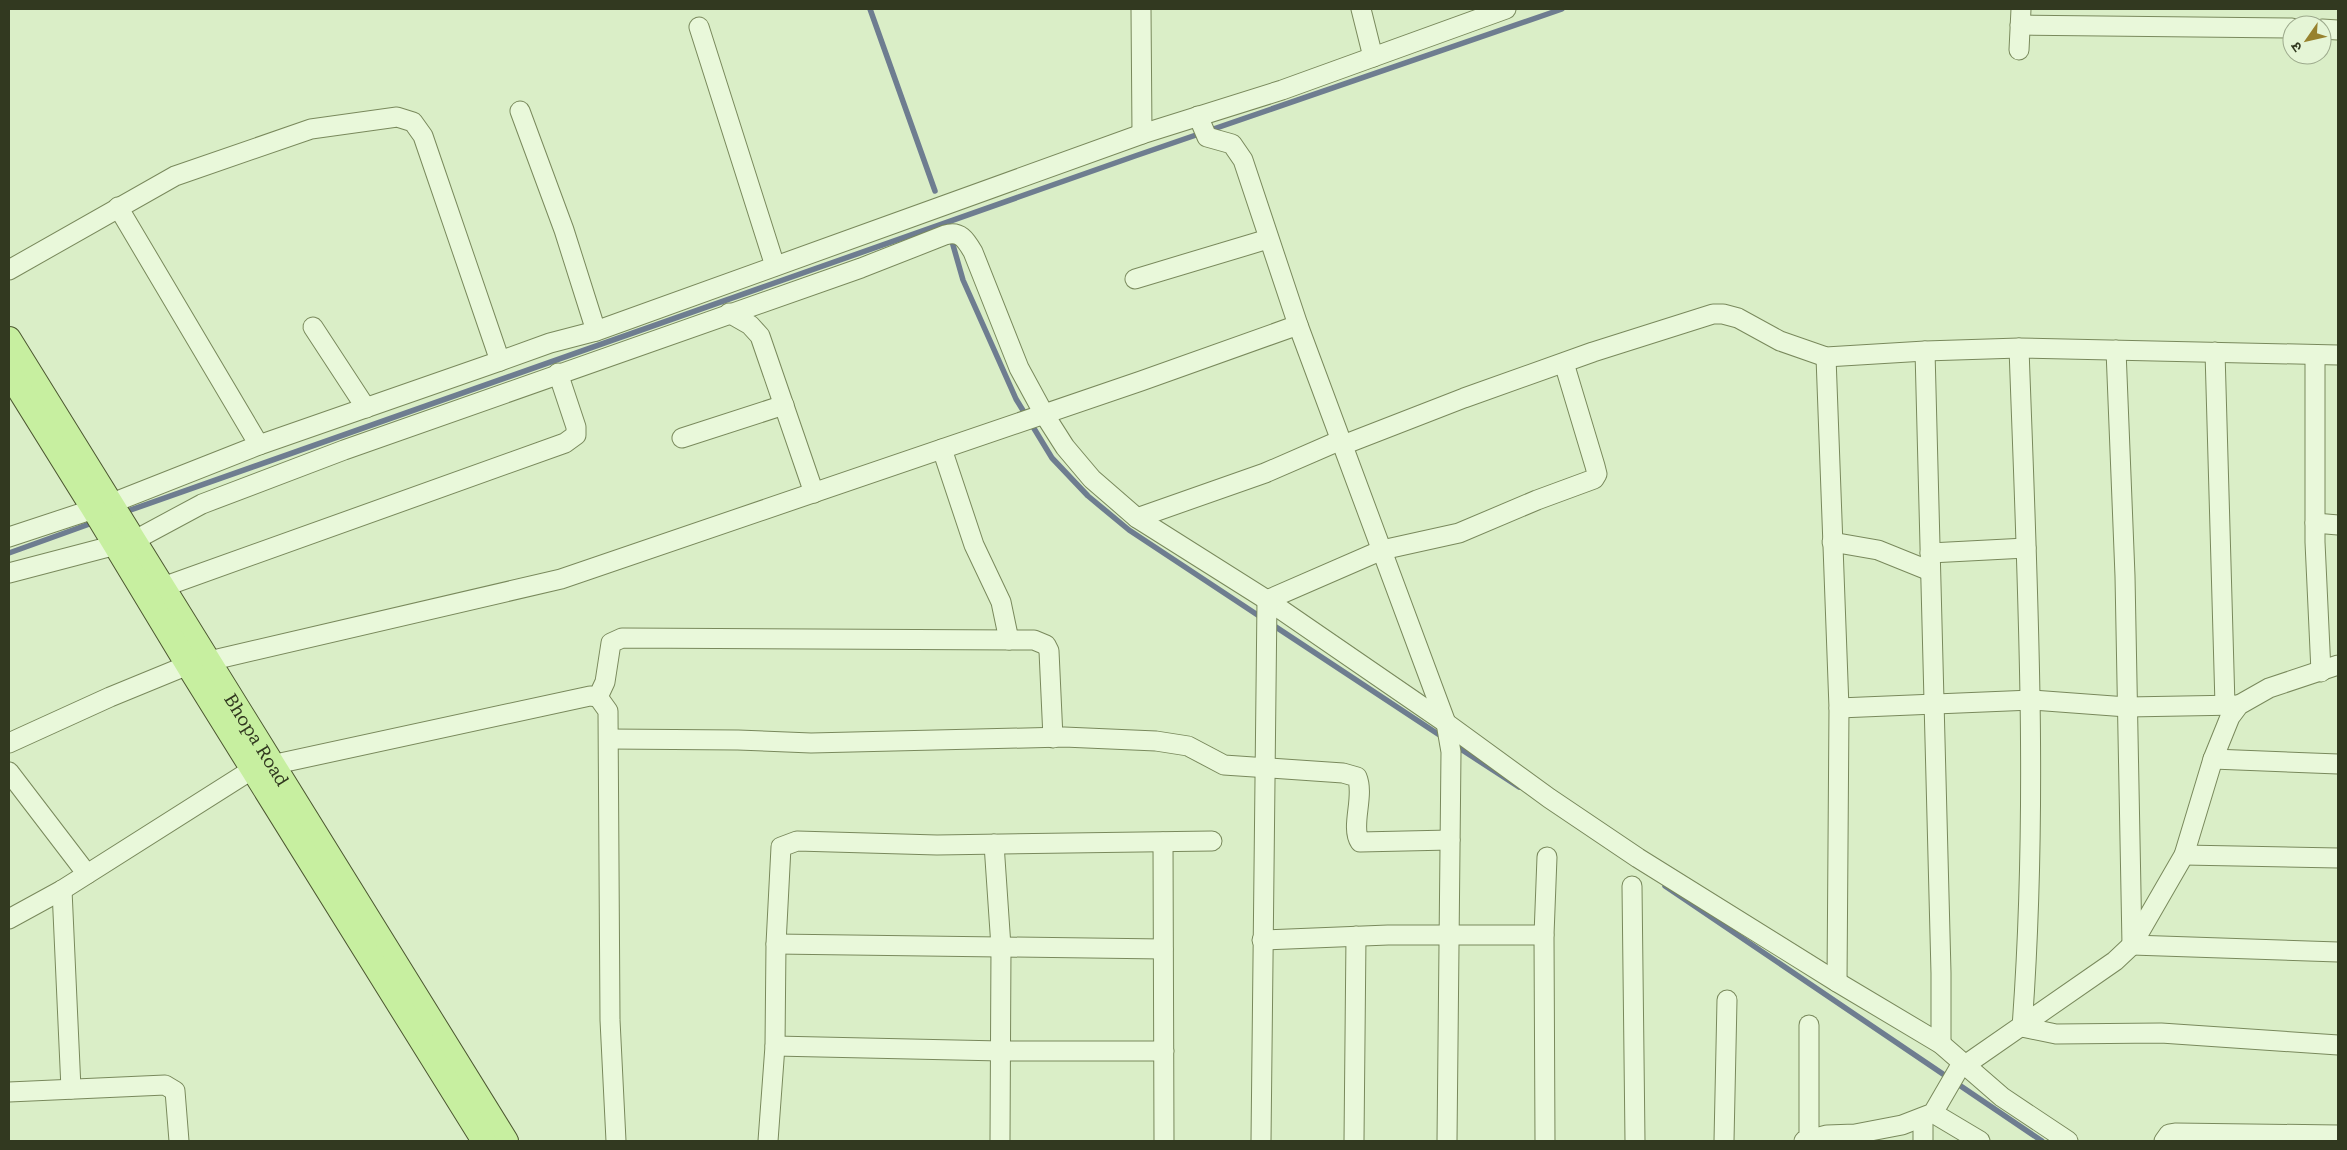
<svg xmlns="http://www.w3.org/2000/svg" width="2347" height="1150" viewBox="0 0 2347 1150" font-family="'Roboto Serif','Noto Sans Devanagari',serif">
<rect width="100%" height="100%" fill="#daeec7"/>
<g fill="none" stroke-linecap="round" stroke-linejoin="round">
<g stroke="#6e7d90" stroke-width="5.5">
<path d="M870,9L935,191"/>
<path d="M951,238L963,280L1016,399L1052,458L1088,496L1129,530L1444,738"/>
<path d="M122,513L1135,156L1562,9"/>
<path d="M9,553L95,522"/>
<path d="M1453,744L1519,787"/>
<path d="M1665,886L2042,1141"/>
</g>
<g stroke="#79895c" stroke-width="21">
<g id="minor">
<path d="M1141,9L1142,134"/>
<path d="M1361,9L1373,57"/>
<path d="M2020,25L2292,28"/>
<path d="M699,27L775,266"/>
<path d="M2322,29L2338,30"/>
<path d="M2019,50L2021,9"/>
<path d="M520,111L564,230L596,331"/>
<path d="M1198,116L1207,137L1232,144L1243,160L1298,325L1446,723L1451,752L1447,1141"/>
<path d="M118,207L259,445"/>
<path d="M9,270L175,176L311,129L397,117L413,122L423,136L500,361"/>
<path d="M1135,279L1268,239"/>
<path d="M729,313L750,325L760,336L814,493"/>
<path d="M313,327L366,408"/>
<path d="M2019,348C2027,574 2039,801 2022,1027L2056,1034L2161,1033L2338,1045"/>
<path d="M2116,350L2125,576L2132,945L2338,952"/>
<path d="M1925,351L1941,973V1044"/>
<path d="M2215,352L2225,705"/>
<path d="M2315,355V542L2321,672"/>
<path d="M1826,357L1839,708L1837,982"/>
<path d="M682,438L784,405"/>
<path d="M1343,445L1464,398L1593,352L1713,314H1723L1738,318L1780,341L1826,357L1925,351L2019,348L2338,355"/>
<path d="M942,449L974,545L1001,602L1009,640"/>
<path d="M1137,518L1265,473L1341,440"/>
<path d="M2315,523L2338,525"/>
<path d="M9,537L112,503L259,445L500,361L550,343L596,331L1142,134L1282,90L1506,9"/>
<path d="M1832,542L1878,550L1930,571"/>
<path d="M1930,553L2026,548"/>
<path d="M9,573L135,540L202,504L344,450L861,268L945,235C960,230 966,240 973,252L1019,368L1044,414L1065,447L1092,479L1137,518L1267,600L1446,723L1549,798L1638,858L1837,982L1941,1044L2002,1097L2068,1141"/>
<path d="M163,587L565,443L576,435V427L558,373"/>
<path d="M209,661L561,579L1141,381L1298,325"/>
<path d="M598,697L605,682L611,643L622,638L1034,640L1046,645L1049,651L1053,738"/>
<path d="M1839,708L2032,700L2127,707L2239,705"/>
<path d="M609,739L738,740L811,743L1064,737L1156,741L1188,746L1224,765L1343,773L1357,777C1365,796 1350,827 1360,842L1450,840"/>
<path d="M9,743L110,697L188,665"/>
<path d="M2213,759L2338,764"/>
<path d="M9,772L87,874"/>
<path d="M1163,842L1164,1141"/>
<path d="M994,844L1001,947L1000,1141"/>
<path d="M2184,855L2338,858"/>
<path d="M1632,886L1635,1141"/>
<path d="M62,890L71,1089"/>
<path d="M9,919L62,890L253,769L590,696L598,697L608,711L610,1020L616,1141"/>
<path d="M1262,940L1388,935H1544"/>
<path d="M776,944L1163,949"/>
<path d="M775,1046L1001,1051H1164"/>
<path d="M9,1092L165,1085L175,1091L179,1141"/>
<path d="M1933,1113L1980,1141"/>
<path d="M1809,1139V1025"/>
<path d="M768,1141L775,1046L776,944L781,847L797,841L937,845L1212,841"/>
<path d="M1261,1141L1267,600L1382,550L1459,533L1537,500L1594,479L1597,474L1595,466L1564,363"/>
<path d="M1354,1141L1356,936"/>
<path d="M1545,1141L1544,935L1547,857"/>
<path d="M1724,1141L1727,1000"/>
<path d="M1804,1141L1827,1135L1855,1134L1902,1125L1933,1113L1958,1070L2115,961L2132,945L2184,855L2213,759L2230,717L2239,705L2269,688L2338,665"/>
<path d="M1923,1141V1118"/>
<path d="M2164,1141L2169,1134L2175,1133L2338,1135"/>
</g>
</g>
<g stroke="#4c5730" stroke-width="26">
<g id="major">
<path id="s1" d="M9,339L506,1141"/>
<path d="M9,373L93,508L191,670L484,1141"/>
</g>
</g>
<use href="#minor" stroke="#e9f8da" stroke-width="19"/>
<use href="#major" stroke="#c7efa0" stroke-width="24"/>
</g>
<g text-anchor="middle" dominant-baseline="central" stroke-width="4.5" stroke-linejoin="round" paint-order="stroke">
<g font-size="18" fill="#323920" stroke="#e5f5d6">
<text stroke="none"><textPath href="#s1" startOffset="471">Bhopa Road</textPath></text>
</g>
</g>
<rect width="2347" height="1150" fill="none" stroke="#323920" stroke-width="20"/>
<g transform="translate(2307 40) rotate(236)"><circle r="24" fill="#e5f5d6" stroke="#9daa8d"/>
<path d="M0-4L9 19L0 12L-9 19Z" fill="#97822e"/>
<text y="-8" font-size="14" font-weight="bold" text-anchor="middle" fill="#323920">उ</text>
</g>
</svg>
